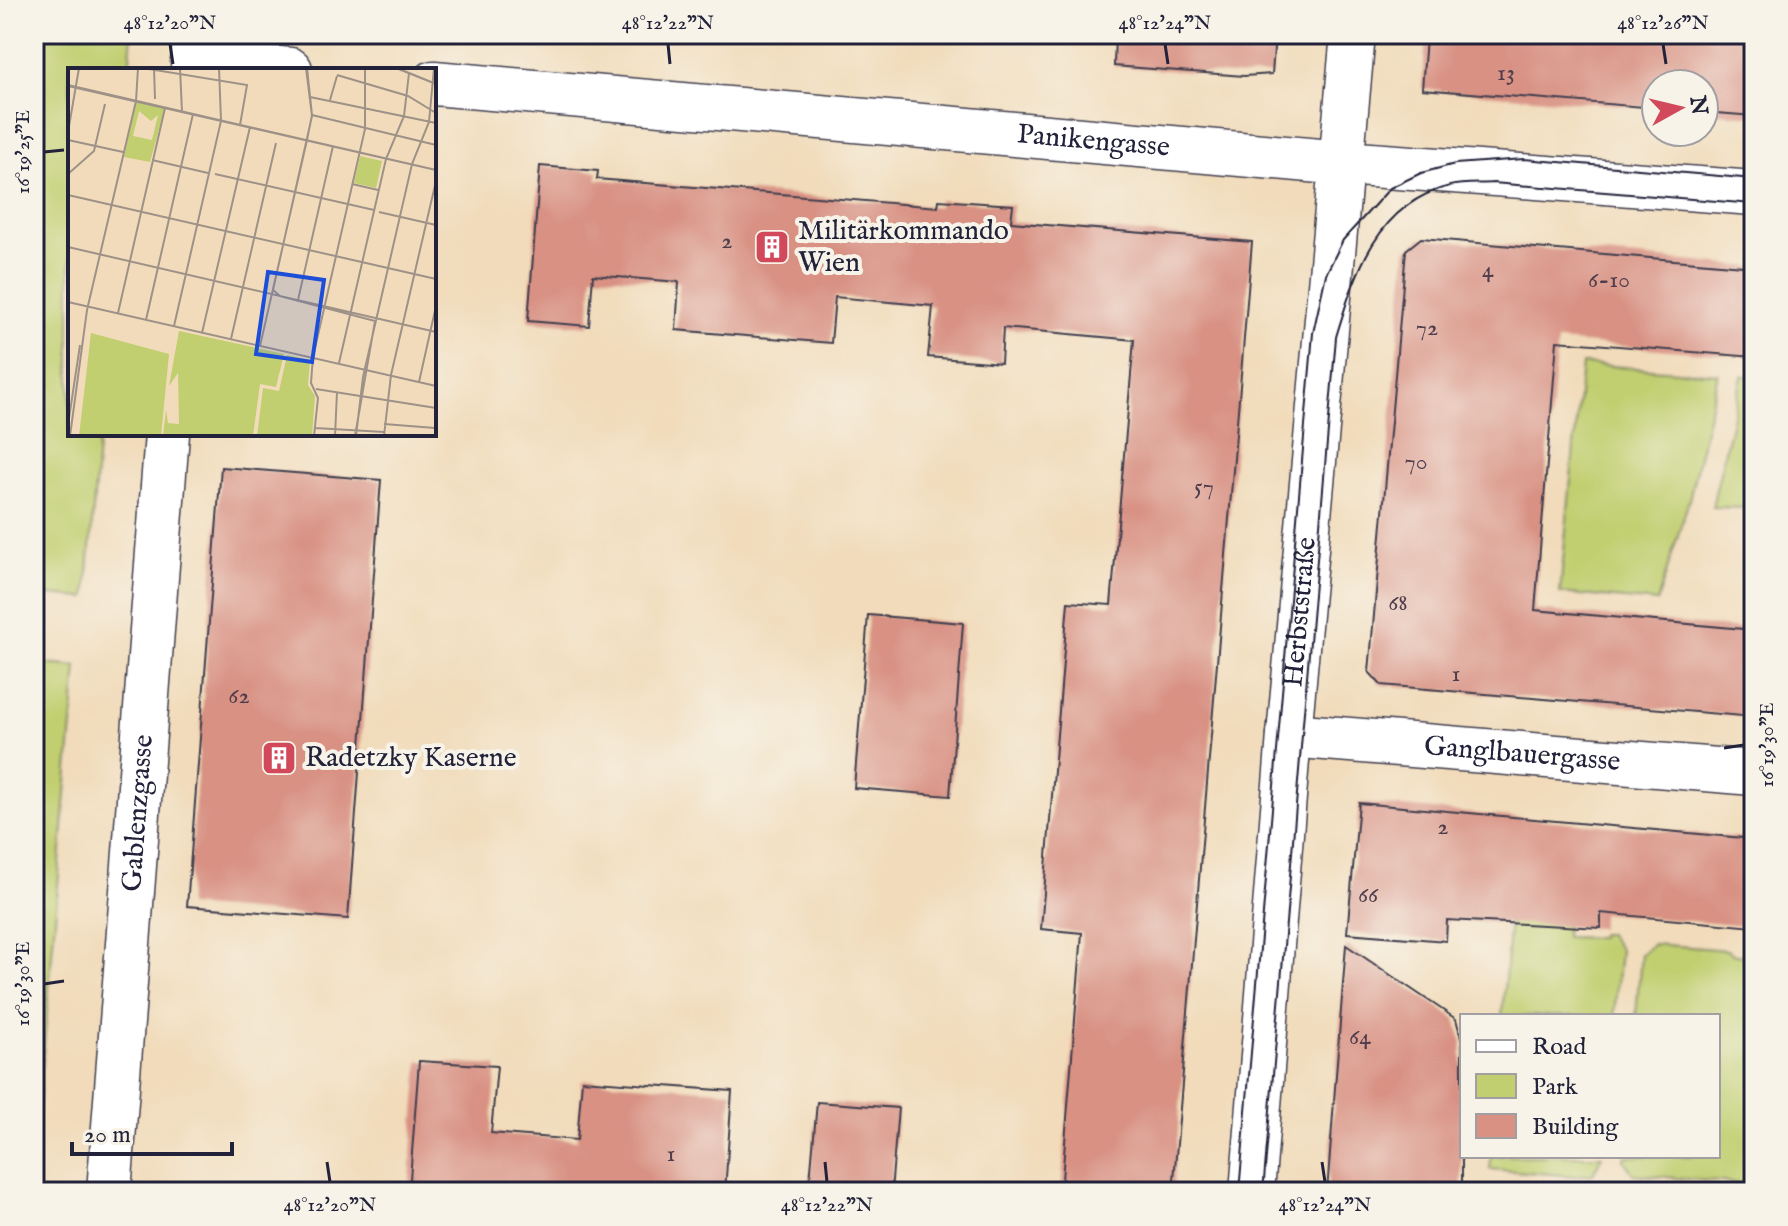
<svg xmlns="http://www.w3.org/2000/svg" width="1788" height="1226" viewBox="0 0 1788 1226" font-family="'IM FELL English',serif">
<rect width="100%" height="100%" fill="#f7f3e8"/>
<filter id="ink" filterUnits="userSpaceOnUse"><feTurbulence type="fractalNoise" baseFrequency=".0125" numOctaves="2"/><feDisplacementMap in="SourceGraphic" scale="16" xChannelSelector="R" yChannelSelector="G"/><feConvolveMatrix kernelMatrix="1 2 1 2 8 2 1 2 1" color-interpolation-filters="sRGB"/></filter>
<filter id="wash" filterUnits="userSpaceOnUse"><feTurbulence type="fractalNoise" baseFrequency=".006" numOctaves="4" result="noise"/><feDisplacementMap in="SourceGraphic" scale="32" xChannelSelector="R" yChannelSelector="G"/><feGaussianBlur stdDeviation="1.8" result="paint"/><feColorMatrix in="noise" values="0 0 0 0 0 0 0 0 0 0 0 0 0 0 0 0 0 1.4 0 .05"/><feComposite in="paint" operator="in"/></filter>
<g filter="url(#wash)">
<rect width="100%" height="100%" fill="#f1dbba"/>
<g fill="#c1cf70" stroke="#727856" stroke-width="2">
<path d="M34,34H132L129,70H70V434H99L86,598L34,594Z"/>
<path d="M1582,364L1718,374L1689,500L1657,602L1560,593Z"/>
<path d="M1742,376L1754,377V508L1712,507Z"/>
<path d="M34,663L77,667L34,1160Z"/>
<path d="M1511,905L1568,910L1565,937L1600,938V934H1608L1620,950L1614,1016H1502Z"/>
<path d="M1653,944L1727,950L1735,955L1754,956V1185L1633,1174L1624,1160L1625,1156H1718V1016H1636L1641,954Z"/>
<path d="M1491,1156H1602L1593,1174L1576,1176L1490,1169Z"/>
</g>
<g id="blocks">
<g fill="#d89183">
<path d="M1115,34H1275L1272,74L1244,76L1114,66Z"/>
<path d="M1438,34H1754V116L1704,112V84H1656V108L1422,89L1426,38H1438Z"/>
<path d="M540,166L598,171L597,179L938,207L939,200L1013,205L1011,222L1252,242L1173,1192H1061L1082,933L1041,929L1068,602L1111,605L1134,340L1003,328L1001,363L928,357L933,306L835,297L831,343L676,330L679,282L593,275L589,326L528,321Z"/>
<path d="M1421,238L1754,267V357L1557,341L1535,610L1754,630V717L1381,685L1369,672L1406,250Z"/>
<path d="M221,467L381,480L348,919L187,906Z"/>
<path d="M868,615L963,623L950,796L854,788Z"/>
<path d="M1359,803L1754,839V927L1601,913V928L1447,920L1446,941L1347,933Z"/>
<path d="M1346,945L1456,1019L1462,1041V1192H1327Z"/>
<path d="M419,1061L497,1066L491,1133L577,1140L582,1080L732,1091L725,1192H409Z"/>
<path d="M817,1102L898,1108L891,1192H809Z"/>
</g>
</g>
</g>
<g filter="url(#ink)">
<use href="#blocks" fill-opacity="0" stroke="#413e4e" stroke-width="2"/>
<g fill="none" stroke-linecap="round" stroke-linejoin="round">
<g stroke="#413e4e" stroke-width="47">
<g id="minor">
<path d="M193,61L290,70"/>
<path id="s1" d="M434,83L1343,163L1754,193"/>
<path id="s2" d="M1289,735L1754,773"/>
<path id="s3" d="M1252,1192L1289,735L1353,34"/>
</g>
</g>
<g stroke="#413e4e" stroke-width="47">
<g id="secondary">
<path d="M193,70L195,34"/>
<path id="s4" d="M109,1192L167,434"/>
</g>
</g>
<use href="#minor" stroke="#fff" stroke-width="44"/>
<use href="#secondary" stroke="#fff" stroke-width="44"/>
<g stroke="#22223b" stroke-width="2">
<path d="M1239,1192L1313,333L1326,274L1343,240L1390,188L1421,173L1455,164L1524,159L1754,179"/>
<path d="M1263,1192L1336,337C1355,274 1377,203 1450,186C1463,183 1479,184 1493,183L1754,204"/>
</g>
</g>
</g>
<path fill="none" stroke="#22223b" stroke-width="3" d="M170,44L173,64M668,44L670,64M1165,44L1168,64M1663,44L1666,64M44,152L64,150M1724,748L1744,745M44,984L64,981M327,1162L330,1182M825,1162L827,1182M1322,1162L1325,1182"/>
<defs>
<g id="building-square" transform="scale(1.8)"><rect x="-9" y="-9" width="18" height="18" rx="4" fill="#d1495b" stroke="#f7f3e8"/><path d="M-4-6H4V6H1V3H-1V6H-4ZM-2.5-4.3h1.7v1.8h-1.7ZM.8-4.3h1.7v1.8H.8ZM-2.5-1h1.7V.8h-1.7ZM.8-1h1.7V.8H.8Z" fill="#fff"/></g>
</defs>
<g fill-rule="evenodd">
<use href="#building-square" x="772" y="247"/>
<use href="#building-square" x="279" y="758"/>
</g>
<g text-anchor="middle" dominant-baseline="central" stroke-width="8" stroke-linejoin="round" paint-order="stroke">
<g font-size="24" fill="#503e4d">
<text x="1506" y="73">13</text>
<text x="727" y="241">2</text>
<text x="1488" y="270">4</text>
<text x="1609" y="280">6-10</text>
<text x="1427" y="328">72</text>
<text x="1416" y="462">70</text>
<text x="1204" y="487">57</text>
<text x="1398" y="603">68</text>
<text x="1456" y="674">1</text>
<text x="239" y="696">62</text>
<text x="1443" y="827">2</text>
<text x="1368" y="895">66</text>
<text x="1360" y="1037">64</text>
<text x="671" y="1154">1</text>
</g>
<g font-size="28" fill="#22223b" stroke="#f7f3e8">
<text stroke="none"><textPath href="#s1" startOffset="662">Panikengasse</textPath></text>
<text stroke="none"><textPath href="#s3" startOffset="582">Herbststraße</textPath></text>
<text stroke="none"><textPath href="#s2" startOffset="234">Ganglbauergasse</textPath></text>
<text stroke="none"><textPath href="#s4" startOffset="380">Gablenzgasse</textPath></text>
</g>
<g font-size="28" fill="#22223b" stroke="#f7f3e8" text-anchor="start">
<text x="798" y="231">Militärkommando<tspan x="798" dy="32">Wien</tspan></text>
<text x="305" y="758">Radetzky Kaserne</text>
</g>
</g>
<g transform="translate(68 68)">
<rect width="368" height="368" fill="#f1dbba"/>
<path d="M68,33L97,40L82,94L56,89ZM71,43L83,53L90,47L84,72L65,68ZM292,88L314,93L308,120L286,115ZM111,263L216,286L208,319L192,316L185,368H95L98,342L100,355L111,356L110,305L101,318ZM23,265L101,286L93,368H11ZM219,287L242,292L240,317L247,328L244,368H189L195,320L211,323Z" fill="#c1cf70" fill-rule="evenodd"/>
<path fill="none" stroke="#9e9187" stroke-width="2" d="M75,0L179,17L172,57M86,0L87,31M112,0L114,44M238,0L244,48L205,222L212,228L307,253L287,368M239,0L244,47L239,72M328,0L368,16M329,0L368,16M269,7L340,28L368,45M0,17L368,102M0,18L368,102M242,29L368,55M262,32L269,8M244,47L368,77M0,64L11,0M0,72L55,84M84,92L140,105M0,106L26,83L37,36M147,106L306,142M284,116L310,122M0,127L368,211M311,144L368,157M0,179L368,264M230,232L265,78M0,234L368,318M50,245L97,40M78,252L125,46M106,258L153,53L151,0M134,265L182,59M163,271L208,75M192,278L239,72M271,295L318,91L336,48L341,5M351,314L368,238M248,321L368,340M316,356L367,360M0,357L12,277M247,360L316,364M2,368L19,242L68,33L70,0M246,368L250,330L243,315L245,289L297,61V0M267,368L269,324M288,368L295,309L344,96L361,54L366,0M316,368L323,307L368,113"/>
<path fill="#1d4ed8" fill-opacity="0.15" stroke="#1d4ed8" stroke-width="4" d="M200,204L256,212L244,294L188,286Z"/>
<rect width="368" height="368" fill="none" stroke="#22223b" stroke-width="4"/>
</g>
<rect width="1788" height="1226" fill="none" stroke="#f7f3e8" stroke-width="88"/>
<rect x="1460" y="1014" width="260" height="144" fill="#f7f3e8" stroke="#a29fa3" stroke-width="2"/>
<rect x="1476" y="1040" width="40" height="12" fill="#ffffff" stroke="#a29fa3" stroke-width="2"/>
<text x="1532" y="1054" font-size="24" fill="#22223b">Road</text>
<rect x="1476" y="1074" width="40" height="24" fill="#c1cf70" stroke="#a29fa3" stroke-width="2"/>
<text x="1532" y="1094" font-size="24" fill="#22223b">Park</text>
<rect x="1476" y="1114" width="40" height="24" fill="#d89183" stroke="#a29fa3" stroke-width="2"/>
<text x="1532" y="1134" font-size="24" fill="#22223b">Building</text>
<g transform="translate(1680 108) rotate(82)"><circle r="38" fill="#f7f3e8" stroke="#a29fa3" stroke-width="2"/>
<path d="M0-6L14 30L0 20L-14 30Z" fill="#d1495b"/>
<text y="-12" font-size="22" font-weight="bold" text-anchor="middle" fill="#22223b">N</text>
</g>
<path d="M72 1142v12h160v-12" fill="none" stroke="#22223b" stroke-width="4"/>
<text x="84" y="1142" font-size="24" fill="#22223b" stroke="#f7f3e8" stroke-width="6" paint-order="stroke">20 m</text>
<rect x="44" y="44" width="1700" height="1138" fill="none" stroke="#22223b" stroke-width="3"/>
<g font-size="20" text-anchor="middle" fill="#22223b">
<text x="170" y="29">48°12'20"N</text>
<text x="668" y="29">48°12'22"N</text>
<text x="1165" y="29">48°12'24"N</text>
<text x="1663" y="29">48°12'26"N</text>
<text transform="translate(22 152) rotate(-90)" y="7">16°19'25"E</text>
<text transform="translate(1766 745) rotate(-90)" y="7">16°19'30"E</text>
<text transform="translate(22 984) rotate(-90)" y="7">16°19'30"E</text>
<text x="330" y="1211">48°12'20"N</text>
<text x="827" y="1211">48°12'22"N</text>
<text x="1325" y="1211">48°12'24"N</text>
</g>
</svg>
